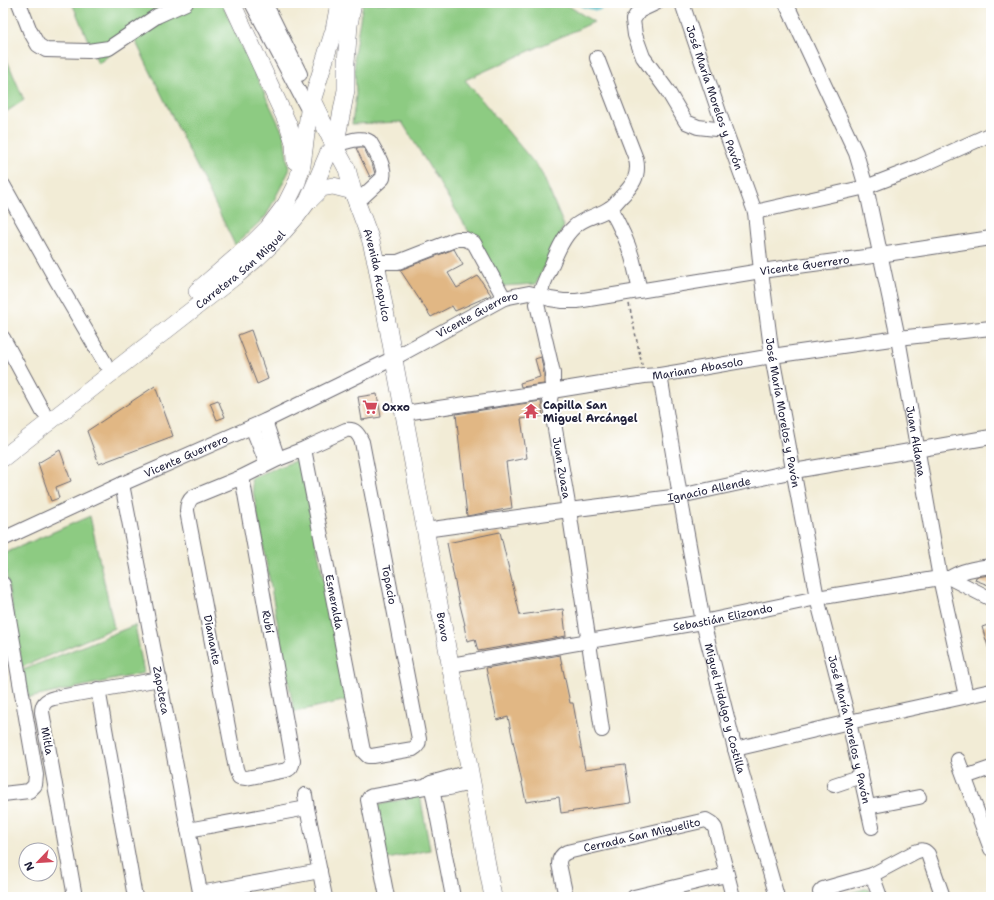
<svg xmlns="http://www.w3.org/2000/svg" width="994" height="900" viewBox="0 0 994 900" font-family="'Shantell Sans',sans-serif">
<rect width="100%" height="100%" fill="#fff"/>
<filter id="ink" filterUnits="userSpaceOnUse"><feTurbulence type="fractalNoise" baseFrequency=".025" numOctaves="2"/><feDisplacementMap in="SourceGraphic" scale="8" xChannelSelector="R" yChannelSelector="G"/><feConvolveMatrix kernelMatrix="1 2 1 2 8 2 1 2 1" color-interpolation-filters="sRGB"/></filter>
<filter id="wash" filterUnits="userSpaceOnUse"><feTurbulence type="fractalNoise" baseFrequency=".012" numOctaves="4" result="noise"/><feDisplacementMap in="SourceGraphic" scale="16" xChannelSelector="R" yChannelSelector="G"/><feGaussianBlur stdDeviation="0.9" result="paint"/><feColorMatrix in="noise" values="0 0 0 0 0 0 0 0 0 0 0 0 0 0 0 0 0 1.4 0 .05"/><feComposite in="paint" operator="in"/></filter>
<g filter="url(#wash)">
<rect width="100%" height="100%" fill="#f2ecd6"/>
<g fill="#8dcb82" stroke="#58765e">
<path d="M72,3L222,4L284,135L289,171L266,216L235,245L133,36L98,64Z"/>
<path d="M363,3H564L594,22L465,80L541,171L564,226L536,284L502,286L402,122L352,124L356,95L354,54Z"/>
<path d="M3,51L24,100L3,114Z"/>
<path d="M300,459L347,700L294,712L251,480L253,477Z"/>
<path d="M90,516L114,628L22,667L3,554Z"/>
<path d="M135,625L144,673L29,698L23,670Z"/>
<path d="M420,795L430,850L383,860L374,806Z"/>
<path d="M868,888L871,897H836Z"/>
</g>
<g fill="none" stroke-linecap="round" stroke-linejoin="round">
<path stroke="#48b7c0" stroke-width="10" d="M585,3L597,6L601,3"/>
</g>
<g id="blocks">
<g fill="#e1b784">
<path d="M356,148H364L373,167L375,174L373,175L370,177Z"/>
<path d="M454,249L463,265L448,273L457,288L478,276L491,295L455,311L452,306L431,317L400,270Z"/>
<path d="M251,330L268,379L257,384L238,335Z"/>
<path d="M541,357L544,374V384L521,387L520,383L540,377L535,359Z"/>
<path d="M155,386L173,436L99,464L87,431Z"/>
<path d="M377,394L381,417L362,420L358,397Z"/>
<path d="M218,400L225,417L217,420L210,403Z"/>
<path d="M541,401L543,416L521,419L527,458L506,462L512,508L467,516L456,414Z"/>
<path d="M60,450L71,481L56,487L59,498L51,501L38,463Z"/>
<path d="M500,532L520,615L563,609L566,636L478,651L475,639L467,641L464,625H465L458,597L447,543Z"/>
<path d="M991,575V586L975,580L976,577Z"/>
<path d="M991,624V650H989L982,627Z"/>
<path d="M560,655L570,703H573L585,769L625,764L631,803L561,813L559,797L526,802L508,717L497,720L486,668Z"/>
</g>
</g>
</g>
<g filter="url(#ink)">
<use href="#blocks" fill-opacity="0" stroke="#6b6971" stroke-width="1"/>
<g fill="none" stroke-linecap="round" stroke-linejoin="round">
<g stroke="#6b6971" stroke-width="16">
<g id="minor">
<path d="M19,3L30,31L38,45L46,50L88,51L109,48L157,16L186,3"/>
<path d="M252,3L309,111"/>
<path d="M265,3L300,74"/>
<path d="M656,3L639,11L633,20L635,35L643,57L667,90L686,122L698,127L716,129L724,127"/>
<path id="s1" d="M682,3L724,127L755,212L761,271L772,356L817,598L849,722L872,827"/>
<path id="s2" d="M786,3L856,153L866,187L898,338L940,578L966,696"/>
<path id="s3" d="M597,58L636,159C640,176 632,186 621,197C617,201 614,206 610,208C599,216 584,217 574,227C562,238 556,255 550,269C545,281 539,292 537,304L553,373V383L550,400L569,510L602,730"/>
<path d="M341,143C350,141 362,136 370,142C375,151 386,167 383,178L357,202"/>
<path d="M3,185L57,281L105,363"/>
<path d="M610,208C619,224 627,240 632,257C635,268 637,279 640,290"/>
<path d="M755,212L866,187L918,167L991,134"/>
<path d="M376,262H398L457,239H465L474,243L504,298"/>
<path d="M3,338L43,412"/>
<path id="s4" d="M660,375L680,496L703,622L735,749L777,897"/>
<path id="s5" d="M405,413L552,391L644,376L660,375L772,356L898,338L991,328"/>
<path d="M265,421L278,459"/>
<path d="M252,427L267,464"/>
<path id="s6" d="M242,477L293,761C292,766 291,768 287,770L246,778L239,777L236,769L187,511C187,505 188,501 193,497L242,477L278,459L304,449L346,430C355,429 358,433 362,442L419,739C419,744 417,747 413,749L372,756H368L363,751L304,449"/>
<path id="s7" d="M122,484L201,897"/>
<path id="s8" d="M425,530L569,510L680,496L794,471L991,437"/>
<path id="s9" d="M3,539L122,484L265,421L394,358L504,298L529,293L538,295L550,299L563,301H577L761,271L880,255L991,238"/>
<path d="M950,578C961,570 977,568 991,566"/>
<path d="M3,584L36,775L35,785L29,791L3,794"/>
<path id="s10" d="M451,665L589,641L703,622L817,598L940,578H950L991,599"/>
<path d="M98,689L135,897"/>
<path d="M735,749L849,722L991,691"/>
<path d="M958,760L991,849"/>
<path d="M965,777L991,768"/>
<path d="M431,783L453,897"/>
<path d="M834,785L861,776"/>
<path d="M429,788C440,792 460,785 471,783"/>
<path d="M305,795L307,808L325,897"/>
<path d="M868,807L919,797"/>
<path d="M188,830L307,808"/>
<path d="M872,875L880,897"/>
<path d="M200,893L320,871"/>
<path d="M75,897L42,712C42,704 45,700 54,698L160,679"/>
<path d="M387,897L368,800C369,797 371,796 374,796L425,787L431,783L469,772"/>
<path id="s11" d="M566,897L559,864C559,858 561,855 567,852L706,820L711,823L715,828L733,897"/>
<path d="M634,897L726,875"/>
<path d="M821,897L820,892L823,889L872,875L915,852C921,850 924,849 928,854L943,897"/>
</g>
</g>
<g stroke="#6b6971" stroke-width="18">
<g id="major">
<path d="M232,3L288,124L294,143L295,161"/>
<path id="s12" d="M312,100L335,147L347,169L354,195L370,238L376,262L493,897"/>
<path d="M310,200L322,188L333,186L349,190"/>
<path d="M197,291L254,242L268,228L286,204L297,182L302,165L309,111L334,30L339,3"/>
<path id="s13" d="M3,458L238,274L257,258L277,239L296,217L308,201L328,154L335,147L346,90V62L349,25L353,3"/>
</g>
</g>
<path stroke="#6b6971" stroke-width="1.5" stroke-dasharray="3 3" stroke-linecap="butt" d="M629,304L642,365"/>
<use href="#minor" stroke="#fff" stroke-width="14"/>
<use href="#major" stroke="#fff" stroke-width="17"/>
</g>
</g>
<defs>
<g id="supermarket-bare" transform="scale(1.2)"><path d="M-6-5.5h2.5l.6 2H6L4.5 2H-2.5L-4.4-4H-6ZM-1.5 3.2a1.3 1.3 0 1 0 .1 0ZM3 3.2a1.3 1.3 0 1 0 .1 0Z" fill="#d1495b" stroke="#fff" stroke-width="2.5" paint-order="stroke"/></g>
<g id="temple-bare" transform="scale(1.2)"><path d="M0-6L5-2H3V0L6.5 2.5H4V6H1.5V3h-3V6H-4V2.5H-6.5L-3 0V-2H-5Z" fill="#d1495b" stroke="#fff" stroke-width="2.5" paint-order="stroke"/></g>
</defs>
<g fill-rule="evenodd">
<use href="#supermarket-bare" x="370" y="407"/>
<use href="#temple-bare" x="531" y="411"/>
</g>
<g text-anchor="middle" dominant-baseline="central" stroke-width="4" stroke-linejoin="round" paint-order="stroke">
<g font-size="11" fill="#22223b" stroke="#fff">
<text stroke="none"><textPath href="#s1" startOffset="100">José María Morelos y Pavón</textPath></text>
<text stroke="none"><textPath href="#s9" startOffset="861">Vicente Guerrero</textPath></text>
<text stroke="none"><textPath href="#s13" startOffset="303">Carretera San Miguel</textPath></text>
<text stroke="none"><textPath href="#s12" startOffset="188">Avenida Acapulco</textPath></text>
<text stroke="none"><textPath href="#s9" startOffset="525">Vicente Guerrero</textPath></text>
<text stroke="none"><textPath href="#s5" startOffset="296">Mariano Abasolo</textPath></text>
<text stroke="none"><textPath href="#s1" startOffset="424">José María Morelos y Pavón</textPath></text>
<text stroke="none"><textPath href="#s2" startOffset="460">Juan Aldama</textPath></text>
<text stroke="none"><textPath href="#s9" startOffset="201">Vicente Guerrero</textPath></text>
<text stroke="none"><textPath href="#s3" startOffset="461">Juan Zuaza</textPath></text>
<text stroke="none"><textPath href="#s8" startOffset="287">Ignacio Allende</textPath></text>
<text stroke="none"><textPath href="#s6" startOffset="970">Topacio</textPath></text>
<text transform="translate(334 602) rotate(79)">Esmeralda</text>
<text stroke="none"><textPath href="#s10" startOffset="276">Sebastián Elizondo</textPath></text>
<text stroke="none"><textPath href="#s6" startOffset="147">Rubí</textPath></text>
<text stroke="none"><textPath href="#s12" startOffset="546">Bravo</textPath></text>
<text transform="translate(212 640) rotate(79)">Diamante</text>
<text stroke="none"><textPath href="#s7" startOffset="210">Zapoteca</textPath></text>
<text stroke="none"><textPath href="#s4" startOffset="340">Miguel Hidalgo y Costilla</textPath></text>
<text stroke="none"><textPath href="#s1" startOffset="748">José María Morelos y Pavón</textPath></text>
<text transform="translate(47 741) rotate(80)">Mitla</text>
<text stroke="none"><textPath href="#s11" startOffset="126">Cerrada San Miguelito</textPath></text>
</g>
<g font-size="11" font-weight="bold" fill="#22223b" stroke="#fff" text-anchor="start">
<text x="543" y="405">Capilla San<tspan x="543" dy="13">Miguel Arcángel</tspan></text>
<text x="382" y="407">Oxxo</text>
</g>
</g>
<rect width="994" height="900" fill="none" stroke="#fff" stroke-width="16"/>
<g transform="translate(38 862) rotate(245)"><circle r="19" fill="#ffffff" stroke="#a7a7b1"/>
<path d="M0-3L7 15L0 10L-7 15Z" fill="#d1495b"/>
<text y="-6" font-size="11" font-weight="bold" text-anchor="middle" fill="#22223b">N</text>
</g>
</svg>
